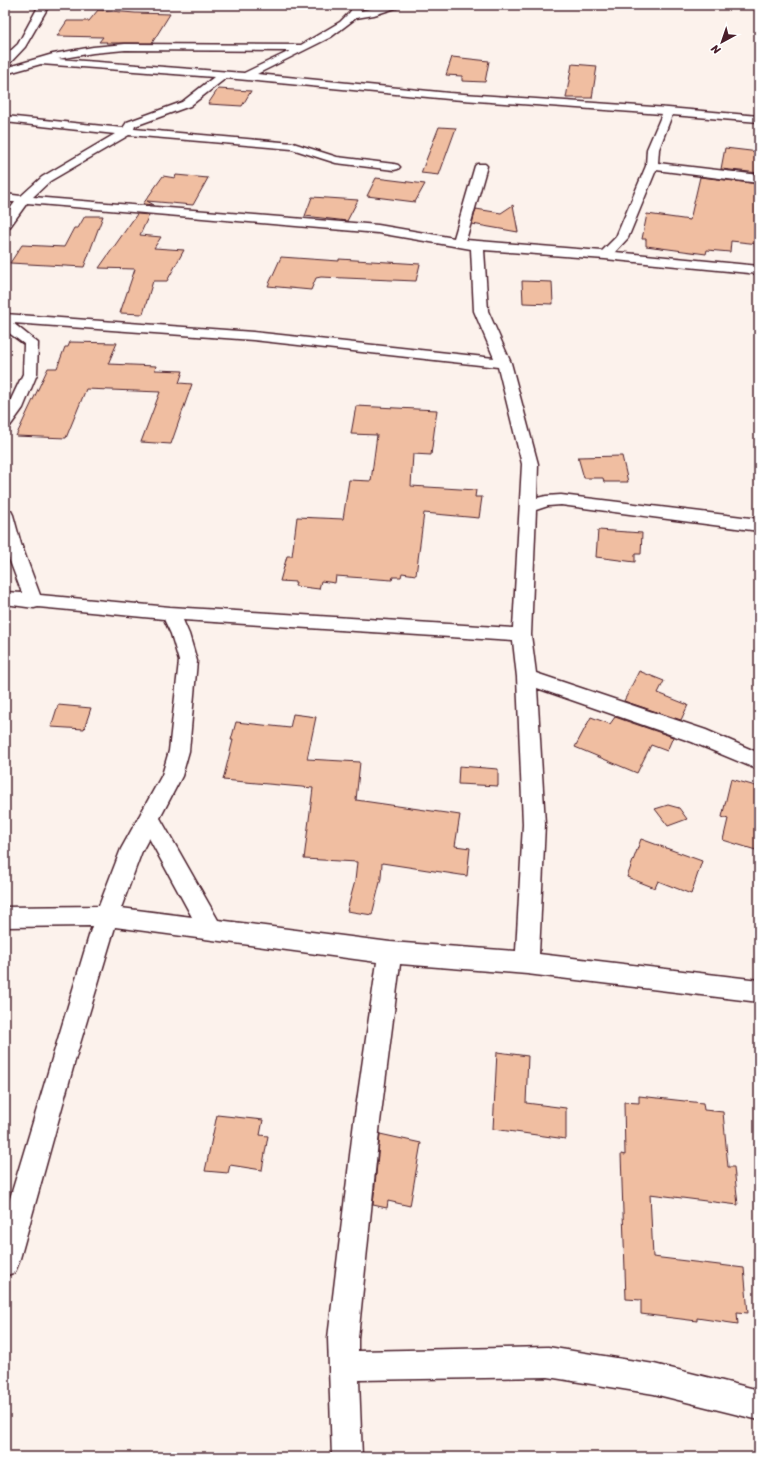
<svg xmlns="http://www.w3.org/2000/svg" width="764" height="1462" viewBox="0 0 764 1462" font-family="Sriracha,sans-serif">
<rect width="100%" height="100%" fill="#fcf2ec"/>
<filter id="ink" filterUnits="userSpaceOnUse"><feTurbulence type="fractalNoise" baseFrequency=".025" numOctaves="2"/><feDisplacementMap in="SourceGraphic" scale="8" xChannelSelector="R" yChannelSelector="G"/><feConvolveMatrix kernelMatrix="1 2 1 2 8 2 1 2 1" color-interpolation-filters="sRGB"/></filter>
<g filter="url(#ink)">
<g fill="#f0bea1" stroke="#4a1f2b">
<path d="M98,10L135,13L170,14L152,43H106L107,42H99L103,37L57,36L67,21H89Z"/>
<path d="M452,57L489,61L485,82L462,81V76L446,75Z"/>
<path d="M572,64L597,66L592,98H566Z"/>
<path d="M218,89L251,91L242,106L208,104Z"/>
<path d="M439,127L456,128L439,175L421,173Z"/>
<path d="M725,148L759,152V173L721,169Z"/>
<path d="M176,175L208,178L193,205L147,201L154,205L143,204L163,176L175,178Z"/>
<path d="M700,177L759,184V244L731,241L730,252L707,250L706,254L646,246V239H642L647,214L690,220Z"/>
<path d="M376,178L425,184L415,202L367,196Z"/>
<path d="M312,197L358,200L347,221L305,216Z"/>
<path d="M513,205L518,232L472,224L476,209L501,213Z"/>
<path d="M137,214L149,215L140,235L161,237L154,248L184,250L167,281H153L143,314L120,313L135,269L99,268Z"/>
<path d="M85,216H103L84,267L10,263L22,245L64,247L74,228H78Z"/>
<path d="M281,257L339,261V259L420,264L416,281L321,277L316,278L311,290L268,286Z"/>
<path d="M522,281L552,282L553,304L523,303Z"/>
<path d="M70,342L117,343L108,364L156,366L155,370L183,371L179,383L192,384L171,444L141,442L160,392L86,389L66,438L16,436L48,368H57L65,347H68Z"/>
<path d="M356,406L437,410L431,455L413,454L411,486L476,490L475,497H482L479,518L424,513L416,575L402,573L401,577H393L392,580L336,576L335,583L321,581L319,589L295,586L296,582L280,581L287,556H292L297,517L343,519L349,480L371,481L377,435L351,434Z"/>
<path d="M622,456L628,482H604L603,478H584L578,457Z"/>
<path d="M598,530L642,533L641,554H635V562L596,557Z"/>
<path d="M639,671L664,681L658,693L688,705L681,720L624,701Z"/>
<path d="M58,705L91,708L84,729L51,727Z"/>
<path d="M293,714L316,717L307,759L360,762L356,800L460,815L455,846L470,848L467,876L382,863L381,878L372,915L347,911L355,881L357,862L304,859L313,788L223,780L233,740H231L236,722L290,728Z"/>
<path d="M591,717L610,724L615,717L673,737L667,751L651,745L637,773L575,747Z"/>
<path d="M459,766L498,769V786L458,784Z"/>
<path d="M731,779L759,787V851L723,840L728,819L722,817Z"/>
<path d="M668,805L679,808L687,819L668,826L655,809Z"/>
<path d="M641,839L702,861L691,894L658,881L655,888L627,877Z"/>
<path d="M497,1052L528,1056L526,1103L566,1108V1139L493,1129Z"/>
<path d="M639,1096L703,1103L704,1110L723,1112L728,1167H734L738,1205L650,1194L653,1257L744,1268L748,1313L737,1312L738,1324L697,1318V1321L641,1314V1300L626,1299L621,1154L625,1155L624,1102L639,1103Z"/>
<path d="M217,1115L263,1120L260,1135L268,1136L262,1170L230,1165L228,1173L205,1171Z"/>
<path d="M380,1134L421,1143L410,1206L388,1201L387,1208L373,1205Z"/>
</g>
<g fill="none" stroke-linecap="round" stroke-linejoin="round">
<g stroke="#4a1f2b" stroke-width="3">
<g id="street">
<path d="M34,5H44L47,9L25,47L9,64L5,65V56L18,44L37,9Z"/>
<path d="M354,5H364L360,11L387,5H401L399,7L374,15L356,18L331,37L257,74L449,93L668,108L759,116V122L672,115L659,149L658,163L759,175V183L656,170L628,238L615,252L759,266V274L605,259L484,250L488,311L511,363L538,464L537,498L546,496L561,495L759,519V531L561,505L548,506L536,510L531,635L536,673L706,730L759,753V770L692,742L537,688L545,824L539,954L759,980V1002L527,974L400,964L380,1122L358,1338V1351L548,1347L654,1364L759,1390V1420L654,1394L548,1377L359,1380L362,1457H332L328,1338L354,1122L377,962L115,927L76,1057L19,1262L15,1272L5,1276V1215L92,926L5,927V907L99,906L121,849L162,775L169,751L179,661L171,634L164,619L38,607L34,608L5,604V592L22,593L5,548V510L11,511L13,515L21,544L40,595L170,607L513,628L522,464L498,367L253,340L13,323L38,343L37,374L23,408L10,426L5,428V412L23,374L24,344L5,330V314L253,332L494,358L474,311L471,249L378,233L27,203L9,228L5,229V216L15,202H5V194L21,196L42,177L115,134L5,122V116L123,128L127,122L182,102L214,77L41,64L5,74V68L53,54L93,47L125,44L301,45L340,22L350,12ZM125,50L290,51L244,73L58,59L93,53ZM226,78L449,99L662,114L647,149L646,166L616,237L602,251L466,240L487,166L485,164H477L475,166L454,238L378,225L33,197L50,181L129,135L292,149L336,163L394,170L398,169L400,167L398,165L394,164L337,157L293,143L134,129L135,126L190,106ZM183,620L513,641L517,677L523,824L516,951L390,942L218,920L160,818L182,776L189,751L197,661L189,634ZM149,838L192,917L121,908L142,851Z"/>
</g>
</g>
<use href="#street" fill="#fff" fill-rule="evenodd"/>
</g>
</g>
<rect width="764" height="1462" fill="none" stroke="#fff" stroke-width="20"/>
<rect x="10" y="10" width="744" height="1442" fill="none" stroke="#4a1f2b" stroke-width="1.5" filter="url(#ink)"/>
<g transform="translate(722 42) rotate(220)" stroke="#ffffff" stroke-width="3" paint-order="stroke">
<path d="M0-3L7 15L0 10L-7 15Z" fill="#4a1f2b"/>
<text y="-6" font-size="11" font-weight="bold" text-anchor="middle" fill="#4a1f2b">N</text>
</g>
</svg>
